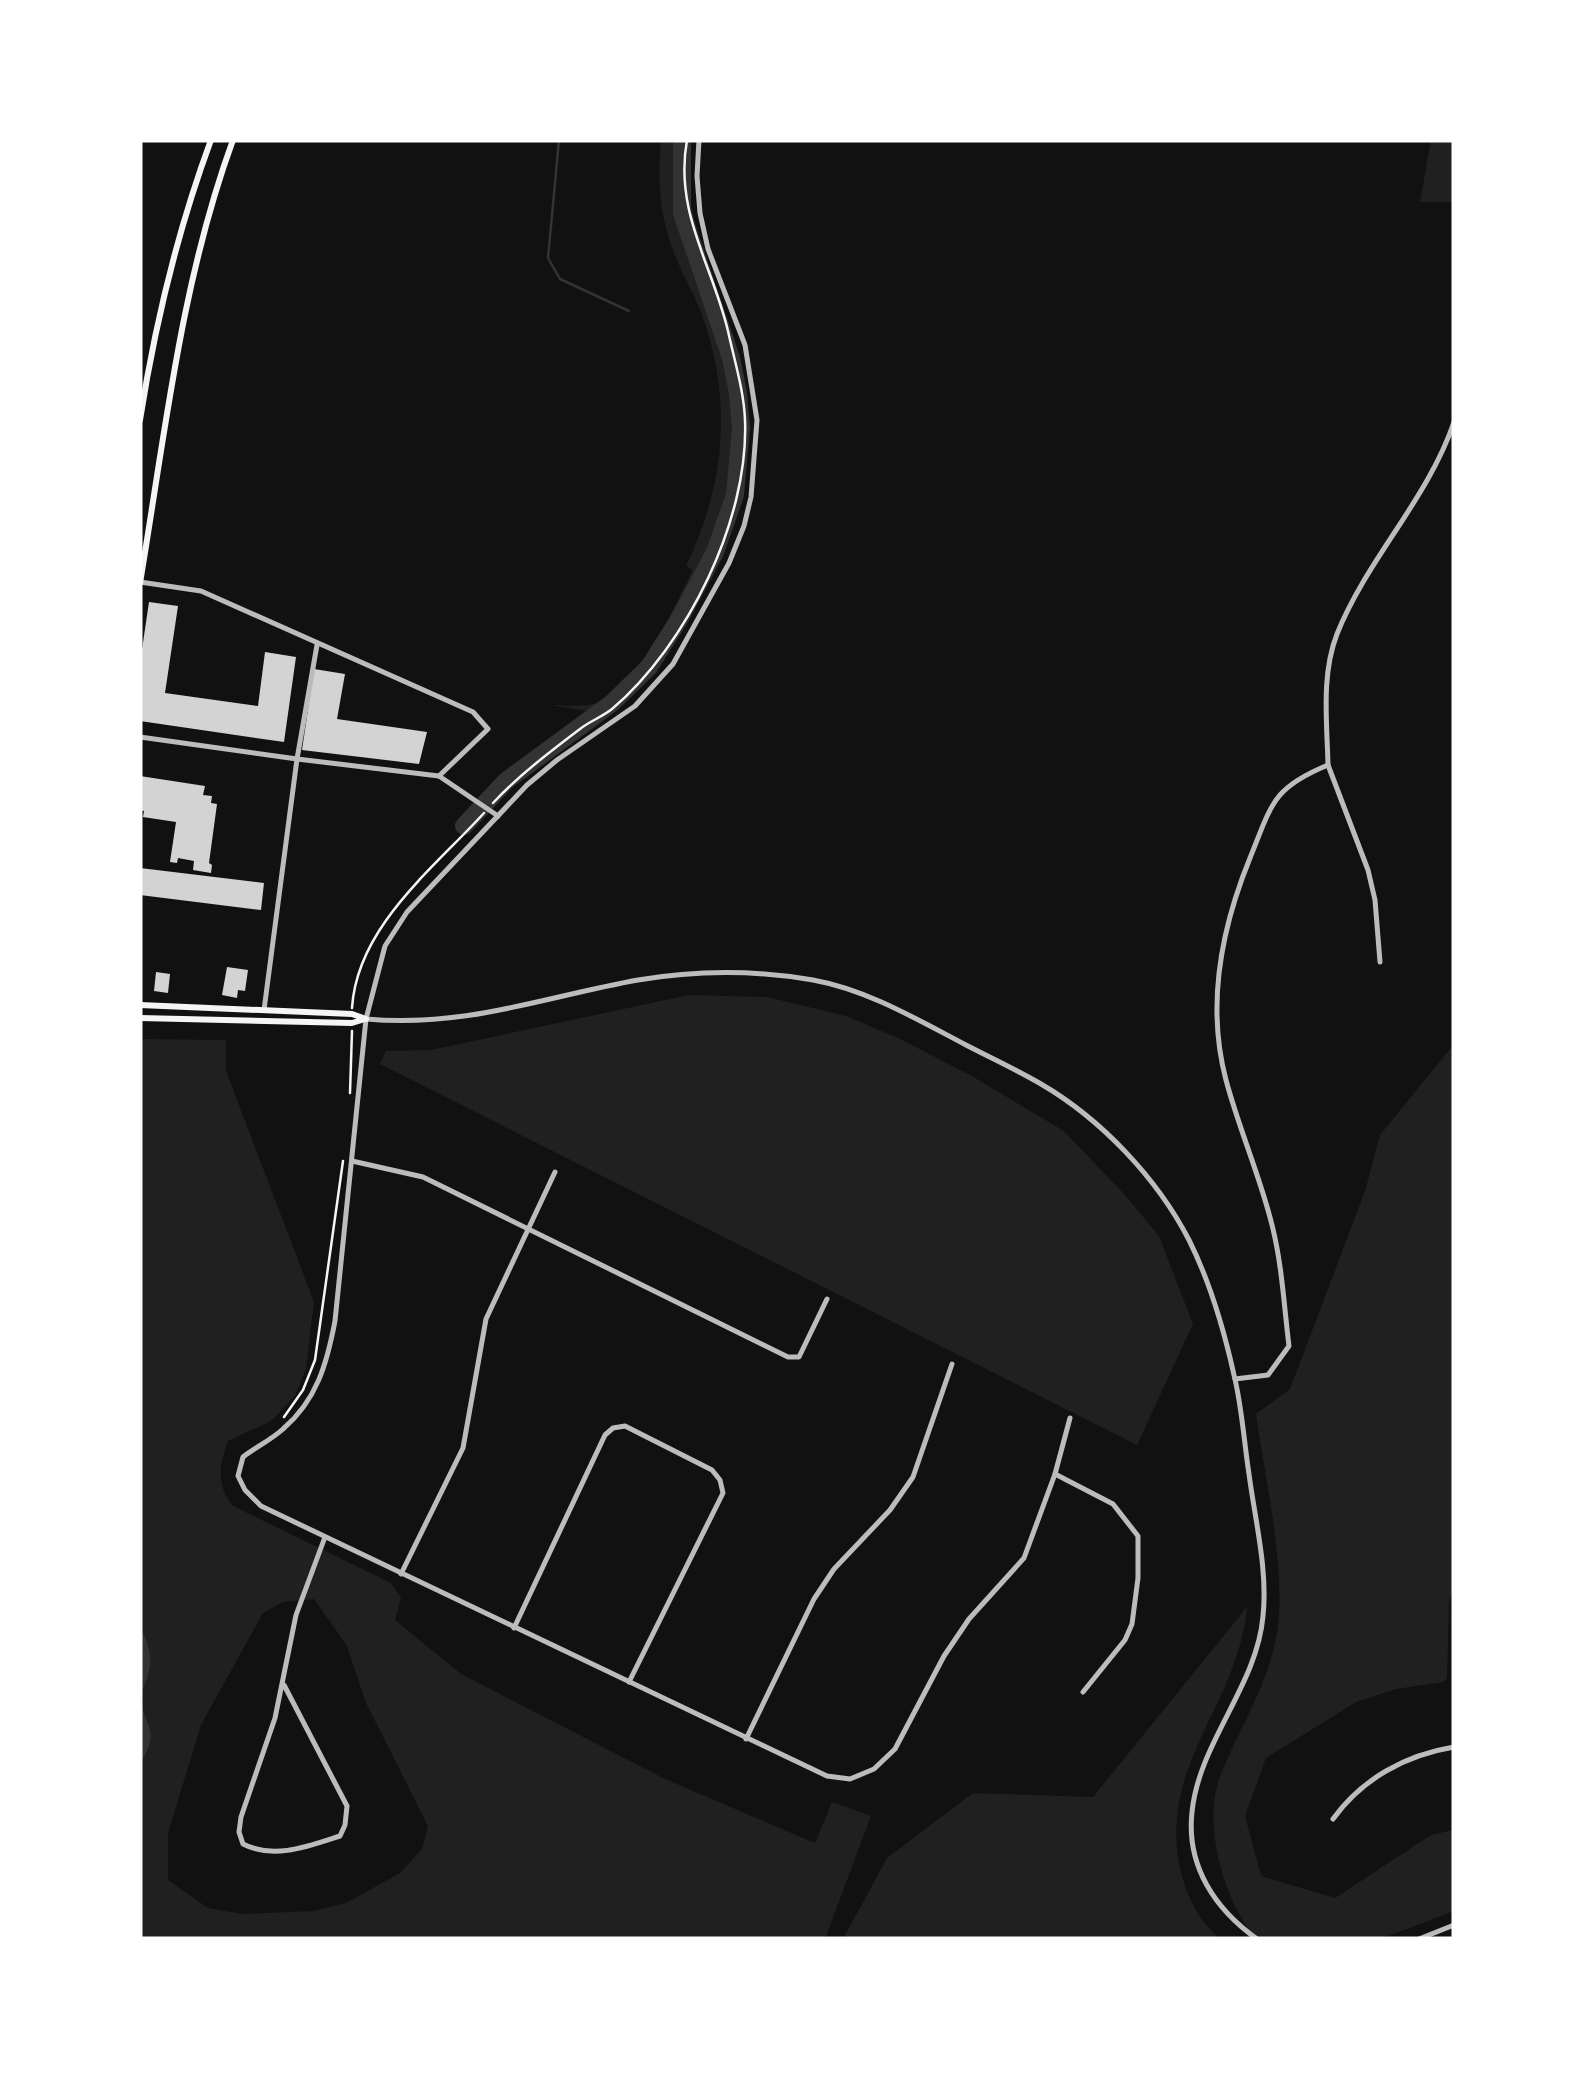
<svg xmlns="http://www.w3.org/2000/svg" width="1594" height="2079" viewBox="0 0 1594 2079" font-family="Signika,sans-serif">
<rect width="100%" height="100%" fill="#111"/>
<g fill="#202020" fill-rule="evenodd">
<path d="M661,140H687C682,224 717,275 735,353C760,458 736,530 684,620C663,656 642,688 609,715L552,705C567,705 585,708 599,702C642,686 672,609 693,570L686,566C725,486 733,400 702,315C695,296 684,278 677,260C660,221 657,182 661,140Z"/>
<path d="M1431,140H1454V202H1420Z"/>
<path d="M689,995L767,997L846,1016L898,1038L970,1075L1064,1131L1125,1195L1159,1236L1193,1324L1137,1445L380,1064L386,1051L431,1050Z"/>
<path d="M140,1039L226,1040V1071L314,1302L306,1369L295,1396L271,1421L228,1441C219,1466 216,1485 233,1506L391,1583L401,1598L395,1620L461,1674L665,1779L815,1843L832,1802L871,1816L825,1939H140ZM314,1599L346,1644L366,1703L428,1826L422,1849L400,1873L346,1903L314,1911L242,1914L208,1908L168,1880V1833L201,1725L263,1613L283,1602Z"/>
<path d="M1454,1044V1581L1449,1604L1447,1678L1444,1682L1396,1689L1356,1702L1266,1758L1245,1816L1261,1876L1335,1898L1431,1835L1453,1830L1454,1911L1380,1939H1256C1224,1901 1201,1823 1221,1774C1241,1724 1271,1681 1278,1626C1285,1562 1265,1479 1256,1414L1290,1389L1365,1191L1380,1135Z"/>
<path d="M1247,1607C1238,1707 1156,1766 1181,1873C1188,1899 1200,1922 1220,1939H843L887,1858L973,1793L1093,1797Z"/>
</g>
<g fill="#333">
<path d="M140,1628C154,1651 153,1670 140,1694Z"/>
<path d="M140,1701C149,1733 159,1731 140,1764Z"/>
</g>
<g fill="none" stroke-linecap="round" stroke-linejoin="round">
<path stroke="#333" stroke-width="2.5" d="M559,140L548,258L560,279L629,311"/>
<path stroke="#333" stroke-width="18" d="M464,826L506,781L612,703L649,667L680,618L715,552L735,495L741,428L738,393L731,358L682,213V140"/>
</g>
<g fill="#d3d3d3">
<path d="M149,602L178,606L165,693L258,706L265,652L296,657L284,742L140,721V663Z"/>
<path d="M314,669L345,674L337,719L427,732L419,764L302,750Z"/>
<path d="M140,776L205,786L203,795L212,796L211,803L217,804L209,863L212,865L211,873L193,870L194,861L178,858L177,863L170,862L176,822L143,817L144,811L140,810Z"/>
<path d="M140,868L264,883L261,910L140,895Z"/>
<path d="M227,967L248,970L245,991L238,990L237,998L222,995Z"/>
<path d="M156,972L170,974L168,993L154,991Z"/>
</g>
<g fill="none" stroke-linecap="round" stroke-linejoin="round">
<g stroke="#f5f5f5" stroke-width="2.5">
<path d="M493,803C518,776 551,751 580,729C590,721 602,717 612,709C687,645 749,520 745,420C744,391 734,359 728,331C712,264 674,212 687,140"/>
<path d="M352,1008C357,927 433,869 484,813"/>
<path d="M350,1093L352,1031"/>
<path d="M284,1417L303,1390L315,1360L343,1161"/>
</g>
<g stroke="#bcbcbc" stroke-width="5">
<path d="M140,582L201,591L473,712L488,729L439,776"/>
<path d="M317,645L297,759L439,776L498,816"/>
<path d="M140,737L297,759L264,1010"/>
<path d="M1328,765L1368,870L1375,900L1380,962"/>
<path d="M366,1019L335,1321C327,1363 317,1400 283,1429C271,1440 256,1447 243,1457L238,1476L245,1490L261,1506L827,1776L850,1779L874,1769L895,1749L944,1656L969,1619L1024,1558L1055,1474L1070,1418"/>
<path d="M352,1161L423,1177L788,1357H799L827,1299"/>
<path d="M1235,1379L1268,1375L1289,1346C1284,1306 1282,1264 1272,1225C1260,1176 1239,1129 1226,1080C1206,1005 1221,929 1250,858C1272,804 1272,788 1328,765C1327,722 1321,675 1337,634C1367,559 1428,499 1454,422"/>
<path d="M1055,1474L1113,1504L1138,1536V1578L1132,1624L1125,1640L1083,1692"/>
<path d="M401,1574L463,1448L486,1319L555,1172"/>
<path d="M514,1628L605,1435L613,1428L625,1426L712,1470L720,1480L723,1493L629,1682"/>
<path d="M284,1685L347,1806L345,1825L340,1836C309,1846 274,1860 243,1844L239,1832L241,1817L275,1718L296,1615L325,1537"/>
<path d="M746,1739L814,1599L834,1569L890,1510L913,1477L952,1364"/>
<path d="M1333,1819C1362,1779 1405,1755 1454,1747"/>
</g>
<g stroke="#bcbcbc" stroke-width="5">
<path d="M699,140L697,176L700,213L708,249L745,345L757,420L751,497L744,526L729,563L673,664L635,706L557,760L527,785L407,912L385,946L366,1019C466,1028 543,997 638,980C696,970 755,970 813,980C868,990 918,1020 966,1045C991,1058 1017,1070 1041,1084C1101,1119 1157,1178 1189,1240C1210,1282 1224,1330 1234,1375C1242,1407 1244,1442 1249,1474C1255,1520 1268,1570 1263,1616C1257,1686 1199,1742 1192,1812C1186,1866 1215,1909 1257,1939"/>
<path d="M1419,1939L1454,1925"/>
</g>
<g stroke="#f5f5f5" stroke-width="6">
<path d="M140,420C155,324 177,232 211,140"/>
<path d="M140,583C165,434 181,282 233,140"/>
<path d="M140,1005L352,1014L366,1019"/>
<path d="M140,1018L352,1023L365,1019"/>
</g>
</g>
<rect width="1594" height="2079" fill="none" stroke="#ffffff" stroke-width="285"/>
</svg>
